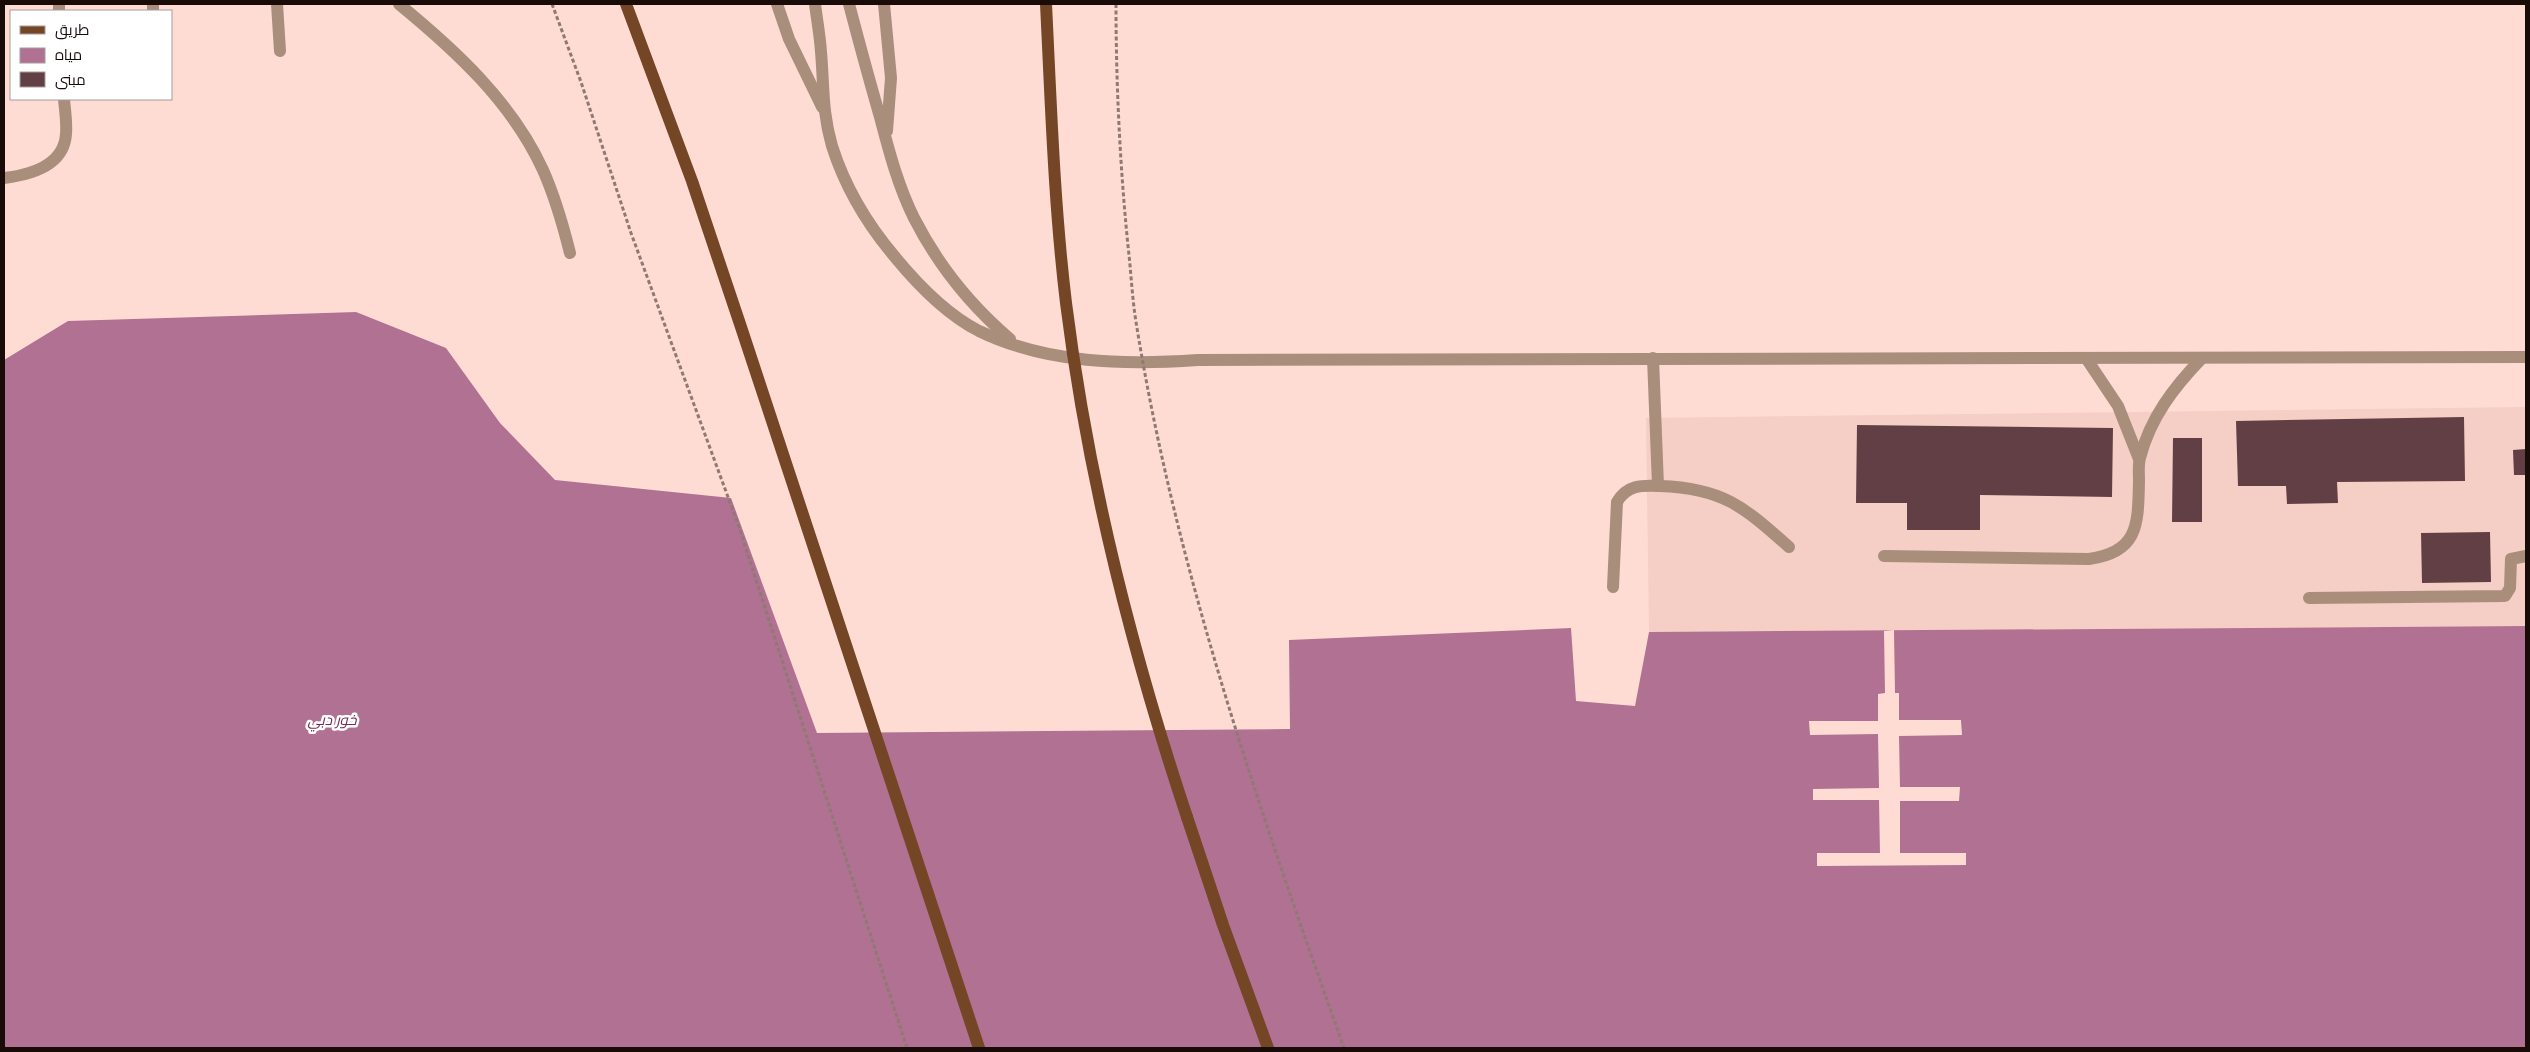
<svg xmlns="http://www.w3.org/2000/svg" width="2530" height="1052" viewBox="0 0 2530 1052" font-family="Raleway,Cairo,sans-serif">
<rect width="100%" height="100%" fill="#fedcd4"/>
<path fill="#f5cec5" d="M2526,407V626L1649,632L1646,418Z"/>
<path fill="#b17192" d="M356,312L446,348L500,423L555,480L731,498L817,733L1290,729L1289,640L1571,628L1576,701L1635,706L1649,632L2526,626V1048H4V360L68,321Z"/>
<path fill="#fedcd4" d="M1894,630L1895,693H1899V720H1961L1962,735L1899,736L1900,787H1960L1959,801H1900V853H1966V865L1817,866V853H1880L1879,800H1813V789L1879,788L1878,734L1810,735L1809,721H1878V694L1885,693L1884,631Z"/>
<g fill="#623f44">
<path d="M2464,417L2465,481L2337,482L2338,503L2287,504L2286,486H2238L2236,421Z"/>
<path d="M1857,425L2113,428L2112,497L1980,495V530H1907V503H1856Z"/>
<path d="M2173,438H2202V522H2172Z"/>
<path d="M2526,449V475H2514L2513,450Z"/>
<path d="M2490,532L2491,582L2422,583L2421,533Z"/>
</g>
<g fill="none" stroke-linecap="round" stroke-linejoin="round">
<path stroke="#907873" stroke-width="3" stroke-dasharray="4 2.5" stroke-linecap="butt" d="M552,4L581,82L631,233L739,527L907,1048"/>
<g stroke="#a98e7c" stroke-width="12">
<path d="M59,4V11"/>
<path d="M153,4V11"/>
<path d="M277,4L280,51"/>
<path d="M4,178C29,175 64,166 66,134C67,123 65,110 64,99"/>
<path d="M1653,358L1658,486"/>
<path d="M2086,358L2118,406L2139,459"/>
<path d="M1884,556L2089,559C2139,552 2138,524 2139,481C2139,473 2138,465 2140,458C2150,418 2174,387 2202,358"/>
<path d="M1613,587L1617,502C1627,485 1641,485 1660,486C1723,488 1744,507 1789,547"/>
<path d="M2309,598L2505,596L2510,588L2511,559L2526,556"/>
</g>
<g stroke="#a98e7c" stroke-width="12">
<path d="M399,4C455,50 512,102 543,170C555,197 563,225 570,253"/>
<path d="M777,4L789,39L822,107"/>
<path d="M815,4C817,20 820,36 821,52C824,86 822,112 832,146C845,187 867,224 895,257C918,285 946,314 979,331C1047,364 1125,365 1198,360L2526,357"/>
<path d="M849,4C859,42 869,79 880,117C889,151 898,186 914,218C938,265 970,305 1010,339"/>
<path d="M884,4L891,78L887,131"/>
</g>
<g stroke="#744625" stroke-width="12">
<path d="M626,4L692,181L740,324L979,1048"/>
<path d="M1187,817L1223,925L1268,1048"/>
</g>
<path stroke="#907873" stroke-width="3" stroke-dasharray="4 2.5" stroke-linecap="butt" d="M1116,4C1116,85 1120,166 1128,246C1131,271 1132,297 1136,322C1176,571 1260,811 1344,1048"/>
<path stroke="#744625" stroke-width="12" d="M1046,4C1051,104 1054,204 1066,303C1088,479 1131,649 1187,817"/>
</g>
<g text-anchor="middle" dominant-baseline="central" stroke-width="5" stroke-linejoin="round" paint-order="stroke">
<g font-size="15" font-style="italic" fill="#792a58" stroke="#fff">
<text x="332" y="720">خور دبي</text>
</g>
</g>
<rect width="2530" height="1052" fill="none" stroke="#180b08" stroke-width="10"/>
<rect x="10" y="10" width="162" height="90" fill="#ffffff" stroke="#a39d9c"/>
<rect x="20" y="26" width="25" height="8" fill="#744625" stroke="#a39d9c"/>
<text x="55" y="35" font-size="15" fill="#180b08">طريق</text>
<rect x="20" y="48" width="25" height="15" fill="#b17192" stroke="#a39d9c"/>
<text x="55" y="60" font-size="15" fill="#180b08">مياه</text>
<rect x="20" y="72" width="25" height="15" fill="#623f44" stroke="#a39d9c"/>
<text x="55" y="85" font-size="15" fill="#180b08">مبنى</text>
</svg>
